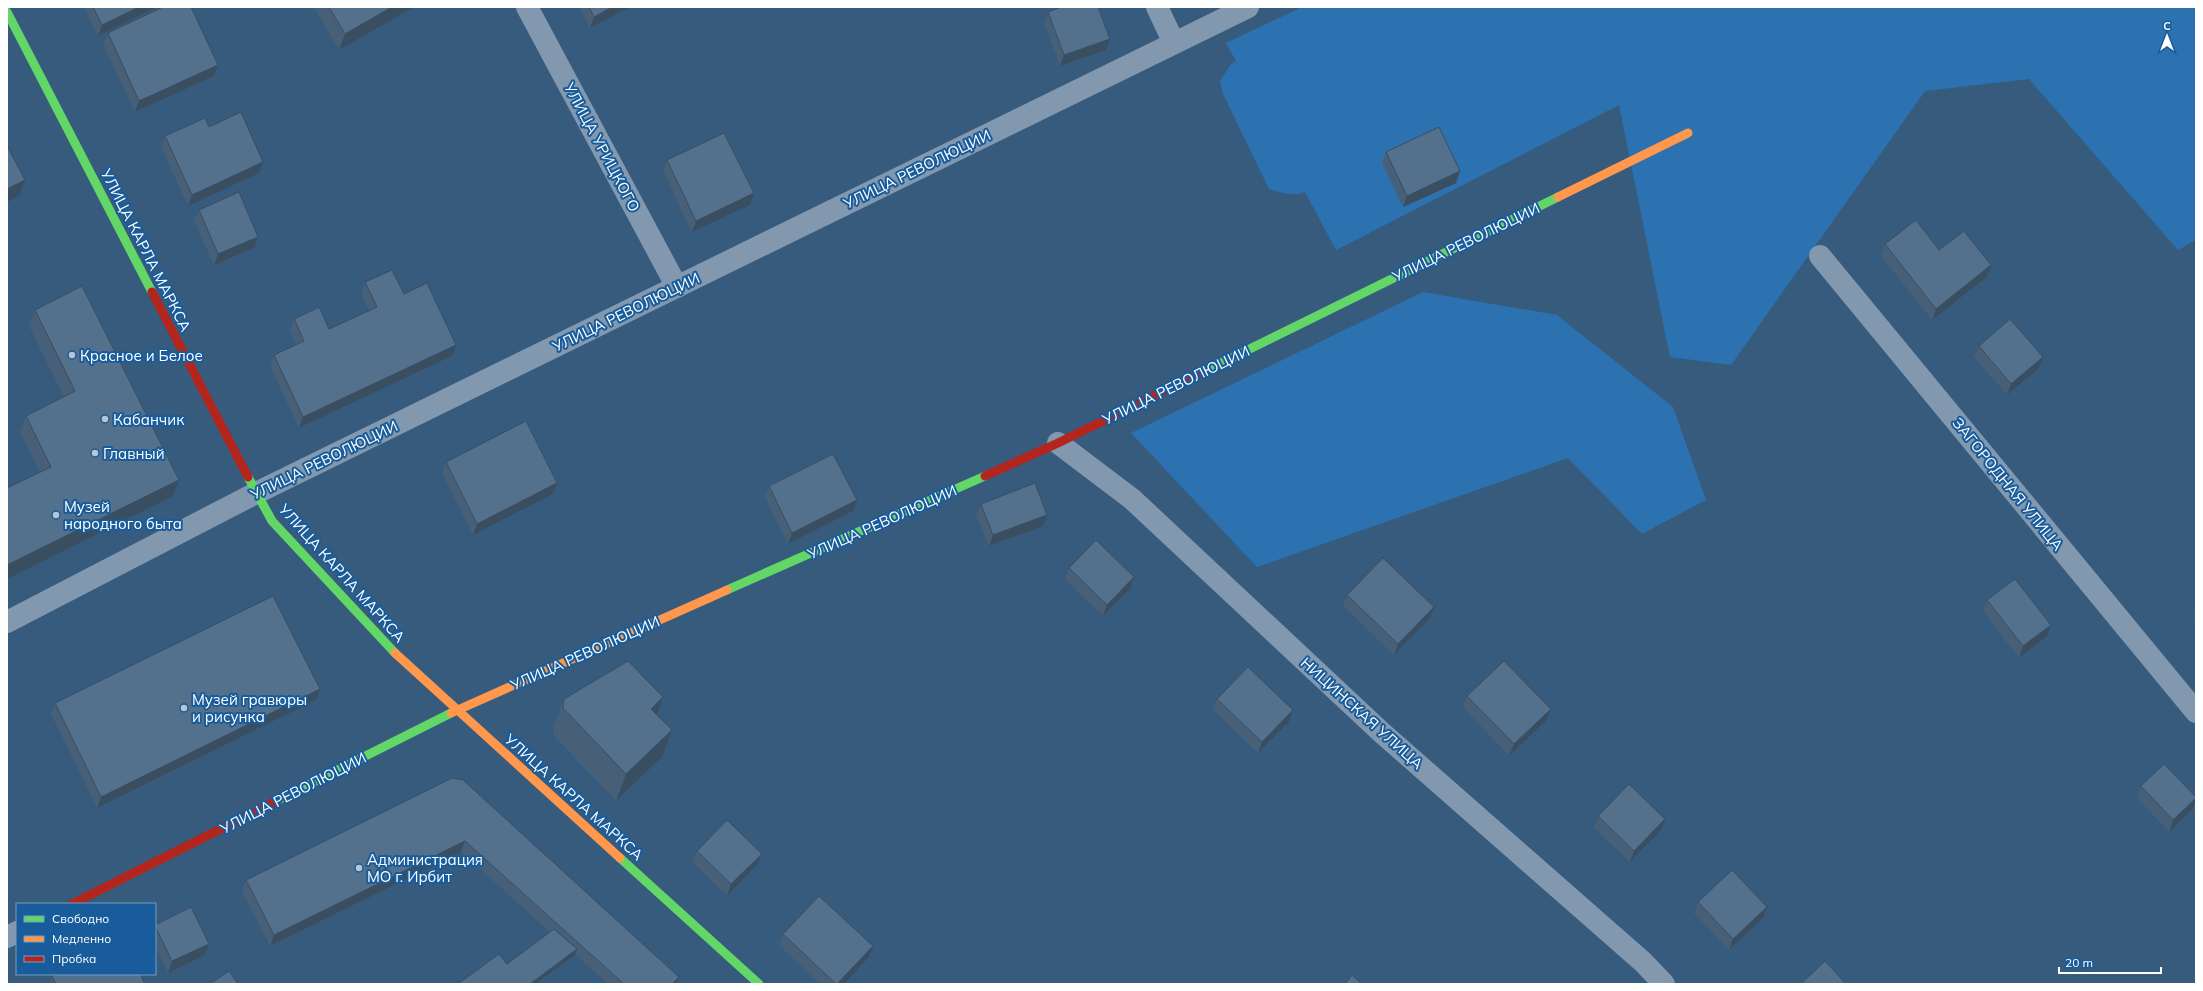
<svg xmlns="http://www.w3.org/2000/svg" width="2203" height="991" viewBox="0 0 2203 991" font-family="Mulish,sans-serif">
<rect width="100%" height="100%" fill="#365b7d"/>
<g fill="#2c72b1">
<path d="M1302,7H2196V240L2178,250L2029,79L1925,91L1731,365L1670,357L1619,105L1336,250L1305,192C1293,197 1281,193 1269,189L1223,94L1220,81L1231,64L1236,61L1226,43Z"/>
<path d="M1423,292L1557,315L1673,407L1706,500L1642,534L1568,458L1257,567L1131,433Z"/>
</g>
<g fill="none" stroke-linecap="round" stroke-linejoin="round">
<g stroke="#8198af" stroke-width="22">
<path d="M527,7L677,287"/>
<path d="M1157,7L1174,43"/>
<path d="M1820,256L2196,712"/>
<path d="M1058,443L1132,499L1381,732L1643,962L1664,984"/>
<path d="M7,622L256,493L1248,7"/>
<path d="M7,937L17,932"/>
</g>
<g stroke="#63d668" stroke-width="9">
<path d="M7,12L152,292"/>
<path d="M1205,371L1558,197"/>
<path d="M248,477L272,521L395,653"/>
<path d="M727,590L985,476"/>
<path d="M278,800L451,713"/>
<path d="M620,858L759,984"/>
</g>
<g stroke="#ff974d" stroke-width="9">
<path d="M1558,197L1688,133"/>
<path d="M395,653L620,858"/>
<path d="M451,713L727,590"/>
</g>
<g stroke="#b3261e" stroke-width="9">
<path d="M152,292L248,477"/>
<path d="M985,476L1058,443L1205,371"/>
<path d="M72,904L278,800"/>
</g>
</g>
<g fill="#476078">
<path d="M84,7H158L98,36Z"/>
<path d="M314,7H414L339,50Z"/>
<path d="M579,7H630L590,28Z"/>
<path d="M1048,12L1106,50L1060,66L1044,23Z"/>
<path d="M108,33L218,65L214,76L135,112L103,44Z"/>
<path d="M209,127L263,162L259,173L188,206L161,147L165,136Z"/>
<path d="M1386,152L1460,171L1456,183L1403,207L1382,163Z"/>
<path d="M667,160L750,205L692,232L663,171Z"/>
<path d="M199,210L254,248L214,265L194,221Z"/>
<path d="M1885,244L1939,250L1987,277L1932,320L1881,256Z"/>
<path d="M365,282L404,294L456,345L452,356L299,428L270,366L274,355L296,344L290,330L294,319L329,329L369,310L361,294Z"/>
<path d="M35,310L179,480L173,496L40,472L20,432L26,416L64,397L29,326Z"/>
<path d="M1979,346L2039,368L2007,395L1974,357Z"/>
<path d="M446,462L557,483L553,494L473,535L442,473Z"/>
<path d="M769,486L853,511L788,544L765,497Z"/>
<path d="M981,504L1043,526L989,546L976,515Z"/>
<path d="M1069,568L1134,577L1130,589L1103,616L1065,579Z"/>
<path d="M1347,595L1434,607L1430,618L1394,655L1343,606Z"/>
<path d="M1987,600L2047,636L2019,658L1983,611Z"/>
<path d="M2196,608V621L2193,617Z"/>
<path d="M1467,696L1551,709L1546,721L1509,756L1463,707Z"/>
<path d="M663,697L657,715L672,730L662,757L616,801L553,735L554,726L564,699Z"/>
<path d="M1217,699L1293,710L1289,722L1258,753L1213,710Z"/>
<path d="M316,700L97,808L51,714L55,703Z"/>
<path d="M452,778L676,984H608L575,954L507,964L550,932L461,852L270,946L242,891L246,880Z"/>
<path d="M2141,786L2196,797V799L2193,809L2169,832L2137,798Z"/>
<path d="M1598,816L1661,830L1630,862L1594,828Z"/>
<path d="M697,851L757,865L727,896L693,862Z"/>
<path d="M1698,902L1767,907L1763,918L1729,950L1694,913Z"/>
<path d="M155,925L205,955L168,973L155,946Z"/>
<path d="M783,934L873,946L869,957L844,984H820L779,945Z"/>
<path d="M52,976L145,984H49Z"/>
</g>
<g fill="#3a4e62">
<path d="M139,7H158L98,36L102,25Z"/>
<path d="M392,7H414L339,50L345,34Z"/>
<path d="M612,7H630L590,28L594,17Z"/>
<path d="M1110,39L1106,50L1060,66L1064,55Z"/>
<path d="M218,65L214,76L135,112L139,101Z"/>
<path d="M263,162L259,173L188,206L192,195Z"/>
<path d="M1460,171L1456,183L1403,207L1407,196Z"/>
<path d="M25,180L19,196L7,202V189Z"/>
<path d="M754,193L750,205L692,232L696,221Z"/>
<path d="M258,237L254,248L214,265L218,254Z"/>
<path d="M1991,265L1987,277L1932,320L1936,309Z"/>
<path d="M456,345L452,356L299,428L303,417Z"/>
<path d="M2043,357L2039,368L2007,395L2011,384Z"/>
<path d="M179,480L173,496L7,579V565Z"/>
<path d="M557,483L553,494L473,535L477,524Z"/>
<path d="M857,500L853,511L788,544L792,533Z"/>
<path d="M1047,515L1043,526L989,546L993,535Z"/>
<path d="M1134,577L1130,589L1103,616L1107,605Z"/>
<path d="M1434,607L1430,618L1394,655L1398,644Z"/>
<path d="M2051,625L2047,636L2019,658L2023,646Z"/>
<path d="M320,689L316,700L97,808L101,797Z"/>
<path d="M663,697L654,724L651,709Z"/>
<path d="M1551,709L1546,721L1509,756L1514,744Z"/>
<path d="M1293,710L1289,722L1258,753L1262,742Z"/>
<path d="M672,730L662,757L616,801L626,774Z"/>
<path d="M2196,798L2193,809L2169,832L2173,820Z"/>
<path d="M1665,819L1661,830L1630,862L1634,851Z"/>
<path d="M465,841L461,852L270,946L274,935Z"/>
<path d="M762,854L757,865L727,896L731,884Z"/>
<path d="M1767,907L1763,918L1729,950L1733,939Z"/>
<path d="M209,944L205,955L168,973L172,961Z"/>
<path d="M873,946L869,957L844,984H837Z"/>
<path d="M577,949L575,955L535,984H530Z"/>
<path d="M679,977L676,984H672Z"/>
</g>
<g fill="#53708c" stroke="#3a4e62">
<path d="M93,7H139L102,25Z"/>
<path d="M163,7H191L218,65L139,101L108,33Z"/>
<path d="M329,7H392L345,34Z"/>
<path d="M589,7H612L594,17Z"/>
<path d="M1061,7H1098L1110,39L1064,55L1048,12Z"/>
<path d="M241,112L263,162L192,195L165,136L205,118L209,127Z"/>
<path d="M1439,127L1460,171L1407,196L1386,152Z"/>
<path d="M724,133L754,193L696,221L667,160Z"/>
<path d="M7,146L25,180L7,189Z"/>
<path d="M239,192L258,237L218,254L199,210Z"/>
<path d="M1916,220L1939,250L1964,231L1991,265L1936,309L1885,244Z"/>
<path d="M392,270L404,294L427,283L456,345L303,417L274,355L304,341L294,319L319,307L329,329L377,307L365,282Z"/>
<path d="M82,286L179,480L7,565V488L51,467L26,416L75,391L35,310Z"/>
<path d="M2010,319L2043,357L2011,384L1979,346Z"/>
<path d="M526,421L557,483L477,524L446,462Z"/>
<path d="M833,454L857,500L792,533L769,486Z"/>
<path d="M1035,483L1047,515L993,535L981,504Z"/>
<path d="M1096,540L1134,577L1107,605L1069,568Z"/>
<path d="M1383,558L1434,607L1398,644L1347,595Z"/>
<path d="M2015,579L2051,625L2023,646L1987,600Z"/>
<path d="M273,596L320,689L101,797L55,703Z"/>
<path d="M628,661L663,697L651,709L672,730L626,774L563,708L564,699Z"/>
<path d="M1504,661L1551,709L1514,744L1467,696Z"/>
<path d="M1248,667L1293,710L1262,742L1217,699Z"/>
<path d="M2164,764L2196,797V798L2173,820L2141,786Z"/>
<path d="M452,778L463,780L679,977L672,984H624L465,841L274,935L246,880Z"/>
<path d="M1629,784L1665,819L1634,851L1598,816Z"/>
<path d="M727,820L762,854L731,884L697,851Z"/>
<path d="M1732,870L1767,907L1733,939L1698,902Z"/>
<path d="M819,896L873,946L837,984H836L783,934Z"/>
<path d="M191,907L209,944L172,961L155,926V925Z"/>
<path d="M554,929L577,949L530,984H458L499,954L507,964Z"/>
<path d="M1825,961L1846,984H1801Z"/>
<path d="M229,971L238,984H210Z"/>
<path d="M55,974H140L145,984H56L52,976Z"/>
<path d="M1352,975L1362,984H1345Z"/>
</g>
<g fill="#b9c6d2" stroke="#185c9b" stroke-width="1.5">
<circle cx="72" cy="355" r="4"/>
<circle cx="105" cy="419" r="4"/>
<circle cx="95" cy="453" r="4"/>
<circle cx="56" cy="515" r="4"/>
<circle cx="184" cy="708" r="4"/>
<circle cx="359" cy="868" r="4"/>
</g>
<g text-anchor="middle" dominant-baseline="central" stroke-width="4" stroke-linejoin="round" paint-order="stroke">
<g font-size="15" fill="#fff" stroke="#185c9b">
<text transform="translate(602 147) rotate(62)">УЛИЦА УРИЦКОГО</text>
<text transform="translate(917 169) rotate(-26)">УЛИЦА РЕВОЛЮЦИИ</text>
<text transform="translate(1466 242) rotate(-26)">УЛИЦА РЕВОЛЮЦИИ</text>
<text transform="translate(146 250) rotate(63)">УЛИЦА КАРЛА МАРКСА</text>
<text transform="translate(626 312) rotate(-26)">УЛИЦА РЕВОЛЮЦИИ</text>
<text transform="translate(1176 385) rotate(-26)">УЛИЦА РЕВОЛЮЦИИ</text>
<text transform="translate(324 460) rotate(-26)">УЛИЦА РЕВОЛЮЦИИ</text>
<text transform="translate(2008 484) rotate(51)">ЗАГОРОДНАЯ УЛИЦА</text>
<text transform="translate(882 522) rotate(-24)">УЛИЦА РЕВОЛЮЦИИ</text>
<text transform="translate(342 573) rotate(48)">УЛИЦА КАРЛА МАРКСА</text>
<text transform="translate(585 653) rotate(-24)">УЛИЦА РЕВОЛЮЦИИ</text>
<text transform="translate(1362 713) rotate(42)">НИЦИНСКАЯ УЛИЦА</text>
<text transform="translate(293 793) rotate(-27)">УЛИЦА РЕВОЛЮЦИИ</text>
<text transform="translate(574 797) rotate(42)">УЛИЦА КАРЛА МАРКСА</text>
</g>
<g font-size="15" fill="#fff" stroke="#185c9b" text-anchor="start">
<text x="80" y="355">Красное и Белое</text>
<text x="113" y="419">Кабанчик</text>
<text x="103" y="453">Главный</text>
<text x="64" y="506">Музей<tspan x="64" dy="17">народного быта</tspan></text>
<text x="192" y="699">Музей гравюры<tspan x="192" dy="17">и рисунка</tspan></text>
<text x="367" y="859">Администрация<tspan x="367" dy="17">МО г. Ирбит</tspan></text>
</g>
</g>
<rect width="2203" height="991" fill="none" stroke="#ffffff" stroke-width="16"/>
<rect x="16" y="903" width="140" height="72" fill="#185c9b" stroke="#749dc3"/>
<rect x="24" y="916" width="20" height="6" fill="#63d668" stroke="#749dc3"/>
<text x="52" y="923" font-size="12" fill="#ffffff">Свободно</text>
<rect x="24" y="936" width="20" height="6" fill="#ff974d" stroke="#749dc3"/>
<text x="52" y="943" font-size="12" fill="#ffffff">Медленно</text>
<rect x="24" y="956" width="20" height="6" fill="#b3261e" stroke="#749dc3"/>
<text x="52" y="963" font-size="12" fill="#ffffff">Пробка</text>
<g transform="translate(2167 36)" stroke="#185c9b" stroke-width="3" paint-order="stroke">
<path d="M0-3L7 15L0 10L-7 15Z" fill="#ffffff"/>
<text y="-6" font-size="11" font-weight="bold" text-anchor="middle" fill="#ffffff">С</text>
</g>
<path d="M2059 967v6h102v-6" fill="none" stroke="#ffffff" stroke-width="2"/>
<text x="2065" y="967" font-size="12" fill="#ffffff" stroke="#185c9b" stroke-width="3" paint-order="stroke">20 m</text>
</svg>
